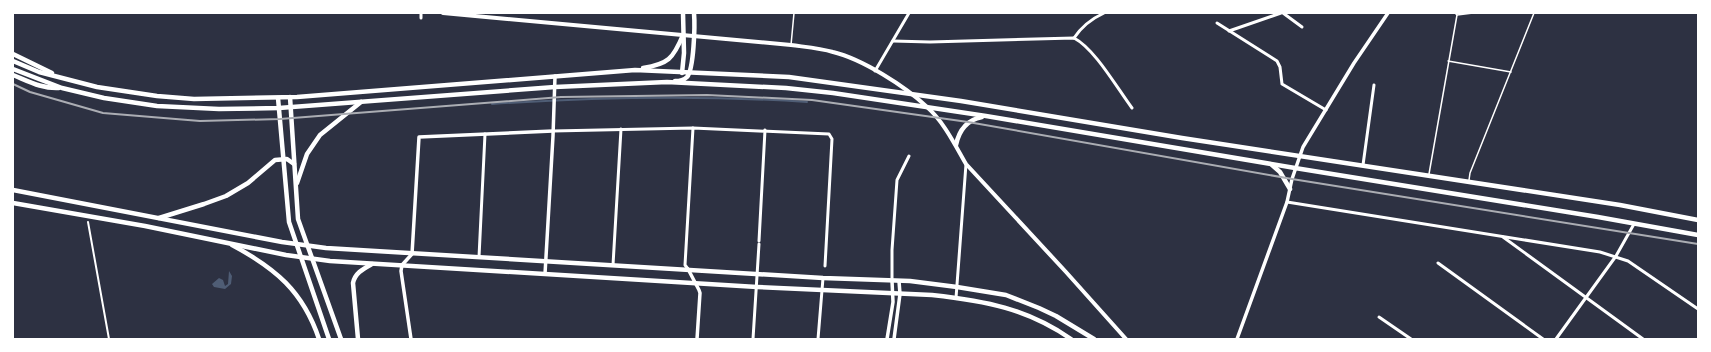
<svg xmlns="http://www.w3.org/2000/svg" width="1711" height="352" viewBox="0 0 1711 352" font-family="'Roboto Condensed',sans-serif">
<rect width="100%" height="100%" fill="#2d3142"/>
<path fill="#4f5d75" d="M229,271L232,276L231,284L225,289L214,287L212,284L219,278L223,280L225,286L228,284Z"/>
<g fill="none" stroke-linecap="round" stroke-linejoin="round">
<path stroke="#4f5d75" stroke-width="2" d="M492,104C597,97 702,95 807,102"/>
<g stroke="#fff" stroke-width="1.5">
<path d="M1455,13L1457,15L1473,13"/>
<path d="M791,45L794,13"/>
<path d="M1448,61L1511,72"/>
<path d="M1429,174L1457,15"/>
<path d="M1469,180L1470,173L1534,13"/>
</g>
<path stroke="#fff" stroke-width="2" d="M88,222L109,339"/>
<g stroke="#fff" stroke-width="3">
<path d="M1283,13L1302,27"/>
<path d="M421,18V13"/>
<path d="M1217,23L1277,61L1280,67L1282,84L1326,110"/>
<path d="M1229,31L1281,13"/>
<path d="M1074,38C1082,26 1091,19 1104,13"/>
<path d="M893,41L930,42L1074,38C1095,49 1117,88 1132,108"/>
<path d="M875,71L909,13"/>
<path d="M553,131L693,128L829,134L832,139L825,266"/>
<path d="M1363,165L1374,85"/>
<path d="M1287,202L1600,252L1628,261L1698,309"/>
<path d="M1503,237L1643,339"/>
<path d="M759,241L765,130"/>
<path d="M479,257L485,134"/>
<path d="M1438,263L1543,339"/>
<path d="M613,265L621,129"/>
<path d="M688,269L685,265L693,128"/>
<path d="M892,281V250L897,180L909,156"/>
<path d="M956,298L966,164"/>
<path d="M1379,317L1411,339"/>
<path d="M753,339L759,244"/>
<path d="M818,339L823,278"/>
<path d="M1556,339L1616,256L1634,224"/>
</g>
<g stroke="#fff" stroke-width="3.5">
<path d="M688,269L699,290L700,293L697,339"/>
<path d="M545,274L553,136L555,76"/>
<path d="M411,339L401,271L402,265L412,254L419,137L553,131"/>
<path d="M887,339L893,302L892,281"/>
<path d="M894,339L900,294L899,281"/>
<path d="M1237,339L1287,202L1292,179L1303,147L1354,63L1388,13"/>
</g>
<path stroke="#fff" stroke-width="4" d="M443,13L791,45C805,47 819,48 833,52C862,59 905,86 927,107C944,122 955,145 966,164L1066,272L1126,339"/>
<g stroke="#fff" stroke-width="4.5">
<path d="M13,54L52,73"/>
<path d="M13,61L39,72L97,87L157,96L194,99L297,97L635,70L789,77L961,101L1182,138L1620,205L1698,220"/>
<path d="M643,68C668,64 673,59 683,35"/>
<path d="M13,69L62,88L104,98L157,106L219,109L279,108L555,87L667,82L786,88L833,93L986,116L1295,168L1598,217L1698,235"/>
<path d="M682,73L684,53L683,13"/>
<path d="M13,75C28,81 42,89 59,88"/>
<path d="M675,81C679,81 684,80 687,77C694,69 695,25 694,13"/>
<path d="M290,97L298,219L341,339"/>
<path d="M278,98L289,222L329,339"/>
<path d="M956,145C959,130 967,120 982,117"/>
<path d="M1272,165L1280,172L1290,189"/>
<path d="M297,183L307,154L320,135L361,102"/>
<path d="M13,190L282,242L326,248L823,278L910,281L957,287L1006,295L1039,308L1056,316L1094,339"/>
<path d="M13,203L145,226L286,255L330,261L757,287L932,295C985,301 1026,308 1071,339"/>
<path d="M159,218L204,204L226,196L248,183L275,160L287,159L294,164"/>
<path d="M232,245C275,268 303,291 319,339"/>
<path d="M358,339L353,283C355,273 363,269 372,264"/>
</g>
<path stroke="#abadb3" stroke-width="2" d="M13,84L30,92L103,113L200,121L280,119L561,97L707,95L812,100L968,122L1292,179L1698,244"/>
</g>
<rect width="1711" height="352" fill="none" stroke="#ffffff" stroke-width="28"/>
</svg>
